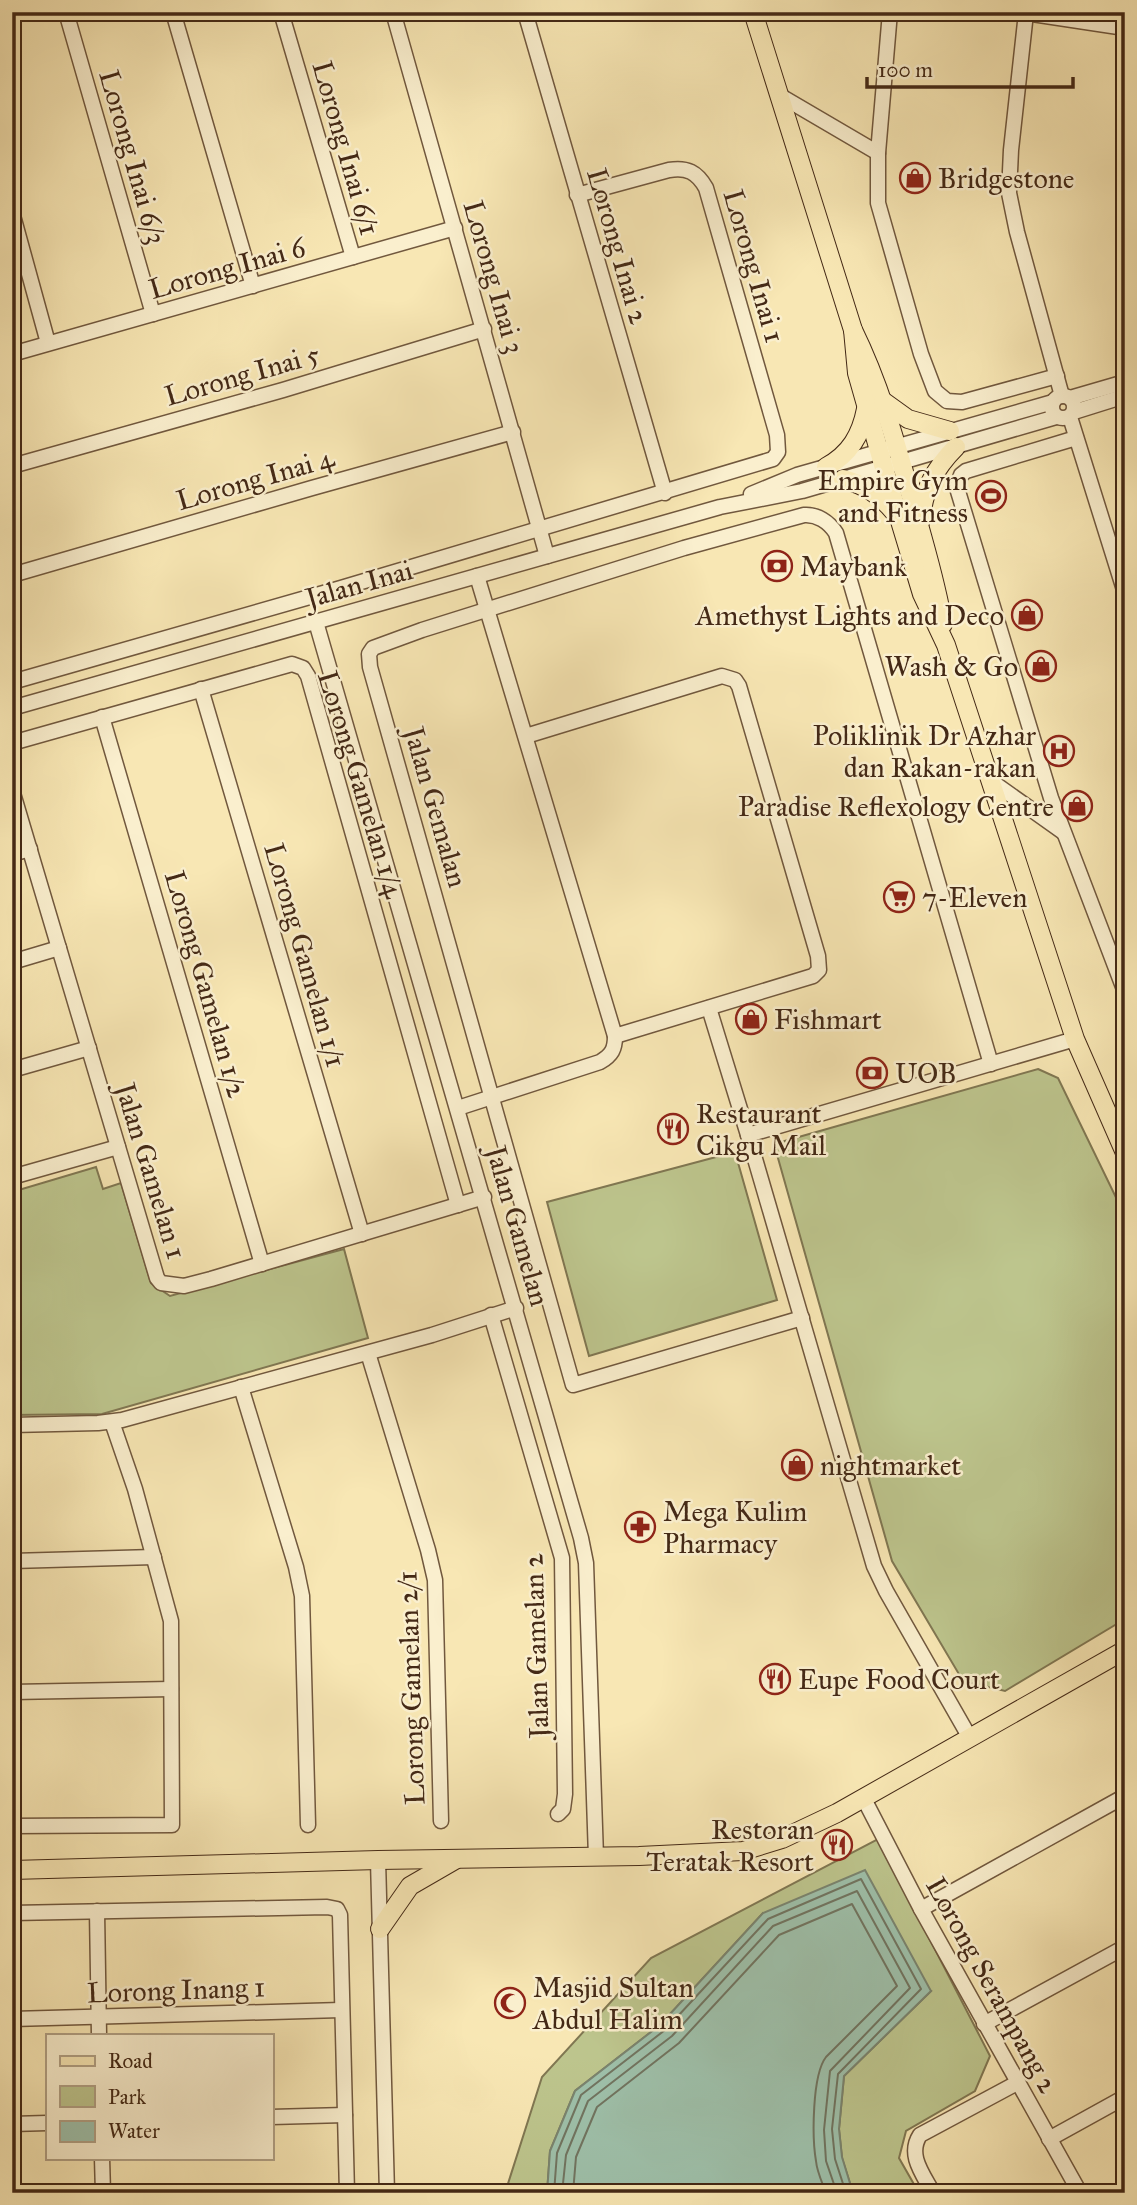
<svg xmlns="http://www.w3.org/2000/svg" width="1137" height="2205" viewBox="0 0 1137 2205" font-family="'IM FELL Great Primer',serif">
<rect width="100%" height="100%" fill="#f8e7b4"/>
<filter id="stains"><feTurbulence type="fractalNoise" baseFrequency=".00286" numOctaves="4"/><feColorMatrix values="0 0 0 0 .2 0 0 0 0 .09 0 0 0 0 .02 0 0 0 .5 -.17"/></filter>
<radialGradient id="worn" r=".72"><stop offset=".6" stop-color="#630" stop-opacity="0"/><stop offset="1" stop-color="#630" stop-opacity=".3"/></radialGradient>
<g fill="#bdc58d" stroke="#807752" stroke-width="2">
<path d="M1038,1069L1058,1078L1125,1216V1619L1005,1691L963,1681L892,1561L774,1144Z"/>
<path d="M735,1152L777,1300L589,1356L547,1202Z"/>
<path d="M96,1167L103,1189L121,1183L151,1283L170,1296L344,1249L368,1338L102,1414L12,1415V1192Z"/>
<path d="M878,1839L990,2056L975,2091L906,2131L899,2158L919,2193H853L842,2158L839,2129L844,2076L931,1991L763,1913L660,2025L575,2091L550,2151L547,2193H505L542,2077L651,1958Z"/>
</g>
<path fill="#9ec0aa" stroke="#7a846f" stroke-width="2" d="M865,1870L931,1991L844,2076L839,2129L842,2157L853,2193H547L550,2151L575,2091L660,2025L763,1913Z"/>
<g fill="none" stroke-linecap="round" stroke-linejoin="round">
<g stroke="#717460" stroke-width="2">
<path d="M554,2193L557,2153L581,2095L665,2030L768,1919L861,1879L921,1989L838,2074L832,2129L835,2159L846,2193"/>
<path d="M562,2193L566,2155L588,2101L672,2036L773,1926L857,1891L910,1988L830,2071L824,2130L826,2161L837,2193"/>
<path d="M573,2193L576,2157L597,2107L679,2043L779,1935L852,1904L897,1986L826,2057C812,2075 812,2138 816,2161C817,2172 822,2182 826,2193"/>
</g>
<g stroke="#71583e" stroke-width="17">
<g id="minor">
<path d="M66,12L153,314"/>
<path d="M173,12L253,286"/>
<path d="M281,12L353,257"/>
<path d="M393,12L547,556"/>
<path d="M525,12L665,493"/>
<path d="M890,12L878,153V203L921,354L935,391L947,401L962,402L1057,376"/>
<path d="M1019,12L1125,28"/>
<path d="M1026,13L1011,150L1009,193L1017,232L1062,396"/>
<path d="M779,95L878,153"/>
<path d="M12,212L48,343"/>
<path d="M12,354L455,228"/>
<circle cx="1063" cy="407" r="11"/>
<path d="M1070,398L1125,382"/>
<path d="M1074,412L1125,396"/>
<path d="M1070,417L1125,593"/>
<path d="M1076,438L966,471L961,475L957,488L1051,798L1125,992"/>
<path d="M12,466L283,390L484,329"/>
<path d="M751,494L797,475L1053,402"/>
<path d="M12,575L312,488L513,432"/>
<path d="M316,622L581,1538L586,1563L596,1857"/>
<path d="M12,682L341,588L773,459L778,452L777,435L706,188C697,172 687,167 669,170L577,195"/>
<path d="M201,689L362,1234"/>
<path d="M12,708L720,507L802,491L1056,417"/>
<path d="M102,717L262,1264"/>
<path d="M526,736L722,676L735,680L739,686L818,956L819,970L813,976L615,1036"/>
<path d="M12,743L292,664L303,668L308,676L458,1205"/>
<path d="M991,781L1063,832"/>
<path d="M12,790L157,1278L161,1283L184,1286L211,1279L484,1197"/>
<path d="M12,854L30,849"/>
<path d="M12,962L59,948"/>
<path d="M709,1008L748,1135L874,1566L886,1591L970,1738"/>
<path d="M12,1070L89,1048"/>
<path d="M458,1108L600,1062C612,1055 615,1049 615,1036L477,576"/>
<path d="M748,1135L1075,1039"/>
<path d="M12,1177L118,1147"/>
<path d="M491,1315L562,1558L565,1794L563,1809L558,1814"/>
<path d="M802,1318L573,1385L370,667L369,654L373,648L422,630L684,548L804,515C817,514 829,522 836,533L991,1064"/>
<path d="M368,1353L428,1550L435,1580L441,1821"/>
<path d="M241,1387L296,1567L302,1596L308,1825"/>
<path d="M12,1425L98,1423L122,1420L432,1335L516,1308"/>
<path d="M12,1561L154,1557"/>
<path d="M12,1692L171,1689"/>
<path d="M864,1799L921,1909L1080,2193"/>
<path d="M12,1826L172,1825L171,1621L135,1489L112,1422"/>
<path d="M378,1860L387,2193"/>
<path d="M921,1909L1125,1796"/>
<path d="M97,1911L99,2035"/>
<path d="M12,1913L327,1907L337,1909L340,1915L347,2193"/>
<path d="M12,2019L341,2010"/>
<path d="M984,2024L1125,1947"/>
<path d="M271,2117L345,2115"/>
<path d="M12,2124L47,2123"/>
<path d="M1049,2139L1125,2097"/>
<path d="M102,2158L103,2193"/>
<path d="M933,2193C923,2174 907,2155 920,2135L1017,2083"/>
</g>
</g>
<g stroke="#442916" stroke-width="20">
<g id="major">
<path d="M753,12L853,330C882,389 898,451 916,514C926,551 937,586 943,624"/>
<path d="M853,330L857,373L884,468L922,594L946,645L1075,1039L1125,1153"/>
<path d="M883,401L908,419L950,431"/>
<path d="M826,467C850,454 861,435 866,409"/>
<path d="M843,479C865,485 880,495 894,512"/>
<path d="M921,520C923,490 935,468 956,447"/>
<path d="M12,1870L378,1860L639,1856L743,1851L782,1839L837,1813L1125,1650"/>
<path d="M380,1929L410,1886L455,1860"/>
</g>
</g>
<use href="#minor" stroke="#faefce" stroke-width="14"/>
<use href="#major" stroke="#f8e7b4" stroke-width="18"/>
</g>
<defs>
<g id="shop-ring" transform="scale(1.575)"><circle r="9.5" fill="#faefce" stroke="#8f2418" stroke-width="1.5"/><path d="M-5-2.5h2.3a2.7 3.5 0 0 1 5.4 0H5L5.5 6h-11ZM-1.5-2.5h3a1.5 2.3 0 0 0-3 0Z" fill="#8f2418"/></g>
<g id="stadium-ring" transform="scale(1.575)"><circle r="9.5" fill="#faefce" stroke="#8f2418" stroke-width="1.5"/><path d="M0-5a6.5 5 0 1 0 0 10a6.5 5 0 1 0 0-10ZM-3.5-1.8h7v3.6h-7Z" fill="#8f2418"/></g>
<g id="bank-ring" transform="scale(1.575)"><circle r="9.5" fill="#faefce" stroke="#8f2418" stroke-width="1.5"/><path d="M-6-4H6V4H-6ZM0-2.3a2.3 2.3 0 1 0 0 4.6a2.3 2.3 0 1 0 0-4.6Z" fill="#8f2418"/></g>
<g id="hospital-ring" transform="scale(1.575)"><circle r="9.5" fill="#faefce" stroke="#8f2418" stroke-width="1.5"/><path d="M-5-5h3v3.5h4V-5h3V5h-3V1.5h-4V5h-3Z" fill="#8f2418"/></g>
<g id="supermarket-ring" transform="scale(1.575)"><circle r="9.5" fill="#faefce" stroke="#8f2418" stroke-width="1.5"/><path d="M-6-5.5h2.5l.6 2H6L4.5 2H-2.5L-4.4-4H-6ZM-1.5 3.2a1.3 1.3 0 1 0 .1 0ZM3 3.2a1.3 1.3 0 1 0 .1 0Z" fill="#8f2418"/></g>
<g id="restaurant-ring" transform="scale(1.575)"><circle r="9.5" fill="#faefce" stroke="#8f2418" stroke-width="1.5"/><path d="M-5-6h1v4h1v-4h1v4h1v-4h1v5L-1.5 .5V6h-2V.5L-5-1ZM5-6V6H3V1.5H1.5Q1.5-4 5-6Z" fill="#8f2418"/></g>
<g id="pharmacy-ring" transform="scale(1.575)"><circle r="9.5" fill="#faefce" stroke="#8f2418" stroke-width="1.5"/><path d="M-2-6h4v4h4v4h-4v4h-4v-4h-4v-4h4Z" fill="#8f2418"/></g>
<g id="mosque-ring" transform="scale(1.575)"><circle r="9.5" fill="#faefce" stroke="#8f2418" stroke-width="1.5"/><path d="M3.5-4.9A6 6 0 1 0 3.5 4.9A5 5 0 1 1 3.5-4.9Z" fill="#8f2418"/></g>
</defs>
<g fill-rule="evenodd">
<use href="#shop-ring" x="915" y="178"/>
<use href="#stadium-ring" x="991" y="496"/>
<use href="#bank-ring" x="777" y="566"/>
<use href="#shop-ring" x="1027" y="615"/>
<use href="#shop-ring" x="1041" y="666"/>
<use href="#hospital-ring" x="1059" y="751"/>
<use href="#shop-ring" x="1077" y="806"/>
<use href="#supermarket-ring" x="899" y="897"/>
<use href="#shop-ring" x="751" y="1019"/>
<use href="#bank-ring" x="872" y="1073"/>
<use href="#restaurant-ring" x="673" y="1129"/>
<use href="#shop-ring" x="797" y="1465"/>
<use href="#pharmacy-ring" x="640" y="1527"/>
<use href="#restaurant-ring" x="775" y="1679"/>
<use href="#restaurant-ring" x="837" y="1845"/>
<use href="#mosque-ring" x="510" y="2003"/>
</g>
<g text-anchor="middle" dominant-baseline="central" stroke-width="5" stroke-linejoin="round" paint-order="stroke">
<g font-size="28" fill="#442916" stroke="#faefce">
<text transform="translate(346 148) rotate(74)">Lorong Inai 6/1</text>
<text transform="translate(133 157) rotate(74)">Lorong Inai 6/3</text>
<text transform="translate(618 246) rotate(74)">Lorong Inai 2</text>
<text transform="translate(754 266) rotate(74)">Lorong Inai 1</text>
<text transform="translate(227 268) rotate(-16)">Lorong Inai 6</text>
<text transform="translate(494 277) rotate(74)">Lorong Inai 3</text>
<text transform="translate(242 375) rotate(-16)">Lorong Inai 5</text>
<text transform="translate(255 479) rotate(-16)">Lorong Inai 4</text>
<text transform="translate(359 584) rotate(-16)">Jalan Inai</text>
<text transform="translate(361 784) rotate(73)">Lorong Gamelan 1/4</text>
<text transform="translate(436 807) rotate(74)">Jalan Gemalan</text>
<text transform="translate(305 955) rotate(74)">Lorong Gamelan 1/1</text>
<text transform="translate(206 984) rotate(74)">Lorong Gamelan 1/2</text>
<text transform="translate(151 1171) rotate(73)">Jalan Gamelan 1</text>
<text transform="translate(518 1226) rotate(74)">Jalan Gamelan</text>
<text transform="translate(536 1646) rotate(-92)">Jalan Gamelan 2</text>
<text transform="translate(411 1688) rotate(-92)">Lorong Gamelan 2/1</text>
<text transform="translate(992 1985) rotate(61)">Lorong Serampang 2</text>
<text transform="translate(176 1990) rotate(-2)">Lorong Inang 1</text>
</g>
<g font-size="28" fill="#442916" stroke="#faefce" text-anchor="start">
<text x="938" y="178">Bridgestone</text>
<text x="968" y="480" text-anchor="end">Empire Gym<tspan x="968" dy="32">and Fitness</tspan></text>
<text x="800" y="566">Maybank</text>
<text x="1004" y="615" text-anchor="end">Amethyst Lights and Deco</text>
<text x="1018" y="666" text-anchor="end">Wash &amp; Go</text>
<text x="1036" y="735" text-anchor="end">Poliklinik Dr Azhar<tspan x="1036" dy="32">dan Rakan-rakan</tspan></text>
<text x="1054" y="806" text-anchor="end">Paradise Reflexology Centre</text>
<text x="922" y="897">7-Eleven</text>
<text x="774" y="1019">Fishmart</text>
<text x="895" y="1073">UOB</text>
<text x="696" y="1113">Restaurant<tspan x="696" dy="32">Cikgu Mail</tspan></text>
<text x="820" y="1465">nightmarket</text>
<text x="663" y="1511">Mega Kulim<tspan x="663" dy="32">Pharmacy</tspan></text>
<text x="798" y="1679">Eupe Food Court</text>
<text x="814" y="1829" text-anchor="end">Restoran<tspan x="814" dy="32">Teratak Resort</tspan></text>
<text x="533" y="1987">Masjid Sultan<tspan x="533" dy="32">Abdul Halim</tspan></text>
</g>
</g>
<rect width="1137" height="2205" fill="none" stroke="#f8e7b4" stroke-width="42"/>
<rect x="14" y="14" width="1109" height="2177" fill="none" stroke="#442916" stroke-width="3.5"/>
<rect x="21" y="21" width="1095" height="2163" fill="none" stroke="#442916" stroke-width="2"/>
<rect x="46" y="2034" width="228" height="126" fill="#faefce" stroke="#b1a084" stroke-width="2"/>
<rect x="60" y="2056" width="35" height="10" fill="#f8e7b4" stroke="#b1a084" stroke-width="2"/>
<text x="108" y="2068" font-size="21" fill="#442916">Road</text>
<rect x="60" y="2086" width="35" height="21" fill="#bdc58d" stroke="#b1a084" stroke-width="2"/>
<text x="108" y="2104" font-size="21" fill="#442916">Park</text>
<rect x="60" y="2121" width="35" height="21" fill="#9ec0aa" stroke="#b1a084" stroke-width="2"/>
<text x="108" y="2138" font-size="21" fill="#442916">Water</text>
<path d="M867 77v10h206v-10" fill="none" stroke="#442916" stroke-width="3.5"/>
<text x="878" y="77" font-size="21" fill="#442916" stroke="#faefce" stroke-width="5" paint-order="stroke">100 m</text>
<rect width="100%" height="100%" filter="url(#stains)"/>
<rect width="100%" height="100%" fill="url(#worn)"/>
</svg>
